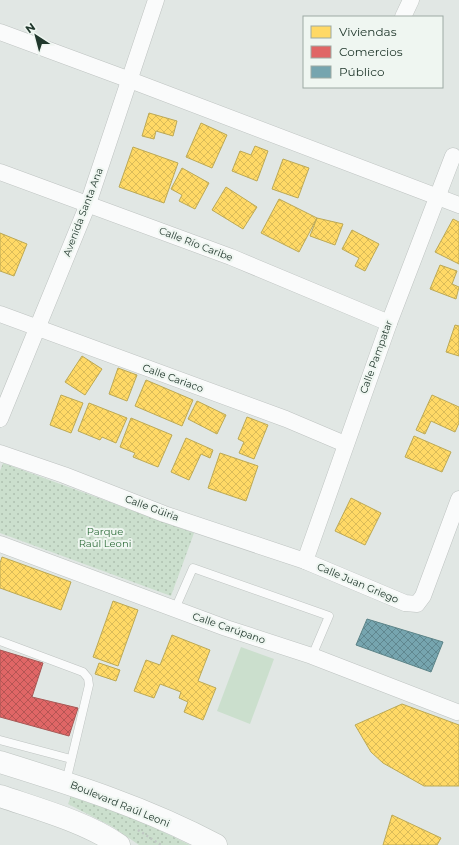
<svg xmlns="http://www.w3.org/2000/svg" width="459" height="845" viewBox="0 0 459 845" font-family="Montserrat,sans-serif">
<defs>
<pattern id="park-dots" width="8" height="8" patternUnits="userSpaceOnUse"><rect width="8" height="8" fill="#cbdfcd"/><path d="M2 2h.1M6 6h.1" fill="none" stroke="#aec0b0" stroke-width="1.8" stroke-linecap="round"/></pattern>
<pattern id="homes-cross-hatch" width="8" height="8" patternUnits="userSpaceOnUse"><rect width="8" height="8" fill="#ffd966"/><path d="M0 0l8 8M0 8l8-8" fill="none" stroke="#dabb59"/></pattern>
<pattern id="shops-cross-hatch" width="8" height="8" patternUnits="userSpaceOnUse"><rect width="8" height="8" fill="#e06666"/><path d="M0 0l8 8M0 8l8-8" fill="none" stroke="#b55554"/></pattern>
<pattern id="public-cross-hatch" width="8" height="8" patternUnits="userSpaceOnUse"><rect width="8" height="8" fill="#76a5af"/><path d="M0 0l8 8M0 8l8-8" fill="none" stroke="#60878f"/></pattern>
</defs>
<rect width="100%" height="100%" fill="#e1e7e4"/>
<g fill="url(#park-dots)">
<path d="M3,463L194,533L171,596L0,533V471Z"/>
<path d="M72,793L110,806L190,845H139L113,827L68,804Z"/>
</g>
<path fill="#cbdfcd" d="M241,647L274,659L250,724L217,711Z"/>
<g fill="url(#homes-cross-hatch)" stroke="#bca955">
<path d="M149,113L177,121L173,136L156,131L154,139L142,136Z"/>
<path d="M201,123L227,135L212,168L186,157Z"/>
<path d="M255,146L268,151L257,181L232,171L240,151L251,155Z"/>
<path d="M133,147L178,163L164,203L119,187Z"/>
<path d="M283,159L309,168L298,198L272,189Z"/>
<path d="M182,168L209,183L195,209L179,201L182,195L171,189Z"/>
<path d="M226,187L257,207L243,229L212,210Z"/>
<path d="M279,199L317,218L299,252L261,233Z"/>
<path d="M317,218L343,224L335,245L310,236Z"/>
<path d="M453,219L459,222V264L435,252Z"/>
<path d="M352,230L379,244L365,271L355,266L359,258L342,249Z"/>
<path d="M0,233L27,244L14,276L0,271Z"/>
<path d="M440,265L457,271L452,284L459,287L456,299L430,289Z"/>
<path d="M455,325L459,326V356L446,352Z"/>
<path d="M82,356L102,369L85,395L65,382Z"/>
<path d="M118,368L137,375L127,401L109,394Z"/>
<path d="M146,380L193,400L182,426L135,406Z"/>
<path d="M61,395L83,403L71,433L50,425Z"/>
<path d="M432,395L459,407V423L455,432L431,421L425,434L416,430Z"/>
<path d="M197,401L226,415L217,434L188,419Z"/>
<path d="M89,403L127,418L116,443L102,437L100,440L78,431Z"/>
<path d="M247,417L268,425L254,459L239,453L244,442L238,439Z"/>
<path d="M131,418L172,435L158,467L133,457L135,453L120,447Z"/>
<path d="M414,436L451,452L442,472L405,457Z"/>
<path d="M186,438L213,450L210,458L201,454L189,480L171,472Z"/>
<path d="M220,453L258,466L246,501L208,488Z"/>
<path d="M351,498L381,513L365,545L335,531Z"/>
<path d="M2,557L71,582L61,610L0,588V563Z"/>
<path d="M113,601L138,610L118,666L93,657Z"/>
<path d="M172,635L210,650L198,681L216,688L203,720L184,712L188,702L179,698L181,692L160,684L154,698L134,691L146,660L160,665Z"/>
<path d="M99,663L120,670L116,681L95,674Z"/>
<path d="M402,704L459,725V786H424L383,763L371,752L355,725Z"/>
<path d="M392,815L441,838L437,845H383Z"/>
</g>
<path fill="url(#shops-cross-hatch)" stroke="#a75855" d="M0,650L43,663L32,697L78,708L69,736L0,717Z"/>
<path fill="url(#public-cross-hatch)" stroke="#5c8488" d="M367,619L443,642L431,672L356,645Z"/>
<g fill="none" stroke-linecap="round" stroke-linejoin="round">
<g stroke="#bec3c1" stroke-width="9">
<g id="service">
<path d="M175,609L193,568L329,616L312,656"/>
<path d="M0,641L83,672L88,678L89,685L66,782"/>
<path d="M0,740L71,759"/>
</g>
</g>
<g stroke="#bec3c1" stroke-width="17">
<g id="minor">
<path d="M403,17L411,0"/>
<path d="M0,32L130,80L459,205"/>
<path d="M0,172L231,257L389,323"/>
<path d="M0,314L286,419L345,444"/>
<path d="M0,419L88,204L156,0"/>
<path d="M0,453L64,475L164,514L305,561L405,603L417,604L423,596L459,499"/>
<path d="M0,544L226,628L312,656L457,712"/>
<path d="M305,561L389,323L453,156"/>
</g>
</g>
<g stroke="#bec4c1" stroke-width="23">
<g id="secondary">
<path d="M0,762C74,785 147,808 216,845"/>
<path d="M0,796C38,809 86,822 119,845"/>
</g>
</g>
<path stroke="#bfc7c3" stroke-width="2.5" stroke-dasharray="2 3" stroke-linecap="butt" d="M138,830L161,845"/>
<use href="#service" stroke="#fafbfb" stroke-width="8"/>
<use href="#minor" stroke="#fafbfb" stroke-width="16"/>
<use href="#secondary" stroke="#fafbfb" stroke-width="22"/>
</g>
<g text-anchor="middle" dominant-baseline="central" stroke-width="4" stroke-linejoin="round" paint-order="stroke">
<g font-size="10" fill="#21382d" stroke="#eff6f1">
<text transform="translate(83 212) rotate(-69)">Avenida Santa Ana</text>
<text transform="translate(196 244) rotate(21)">Calle Río Caribe</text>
<text transform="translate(376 357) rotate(-70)">Calle Pampatar</text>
<text transform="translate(173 378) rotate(20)">Calle Cariaco</text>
<text transform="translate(152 508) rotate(20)">Calle Güiria</text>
<text transform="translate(358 583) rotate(23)">Calle Juan Griego</text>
<text transform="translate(229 628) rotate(19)">Calle Carúpano</text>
<text transform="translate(120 804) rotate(22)">Boulevard Raúl Leoni</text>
</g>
<g font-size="10" fill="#2e6c3a" stroke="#eff6f1">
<text x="105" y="531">Parque<tspan x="105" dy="12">Raúl Leoni</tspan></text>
</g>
</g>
<rect x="303" y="16" width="140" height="72" fill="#eff6f1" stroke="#9daaa3"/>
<rect x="311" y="26" width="20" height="12" fill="#ffd966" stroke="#9daaa3"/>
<text x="339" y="36" font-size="12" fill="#21382d">Viviendas</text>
<rect x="311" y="46" width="20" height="12" fill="#e06666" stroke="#9daaa3"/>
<text x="339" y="56" font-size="12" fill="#21382d">Comercios</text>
<rect x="311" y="66" width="20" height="12" fill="#76a5af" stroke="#9daaa3"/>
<text x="339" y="76" font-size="12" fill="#21382d">Público</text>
<g transform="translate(36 36) rotate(324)" stroke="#eff6f1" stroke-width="3" paint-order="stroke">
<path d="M0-3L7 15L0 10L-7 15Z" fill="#21382d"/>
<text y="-6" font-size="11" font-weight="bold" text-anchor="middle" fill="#21382d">N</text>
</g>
</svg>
